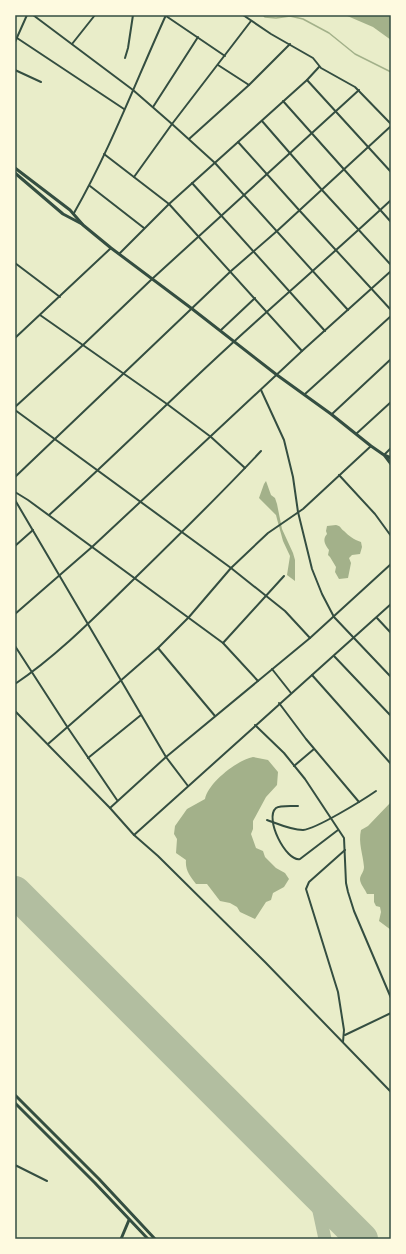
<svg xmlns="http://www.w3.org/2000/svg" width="406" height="1254" viewBox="0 0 406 1254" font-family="Lato,sans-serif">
<rect width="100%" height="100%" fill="#e9edc9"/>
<g fill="#a3b18a">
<path d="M345,15H391V40L373,27Z"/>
<path d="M266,481L271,495L275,498L277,504L282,529L293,553L295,560V581L287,575L290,556L283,541L277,519L276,515L259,498L264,484Z"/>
<path d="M336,525C341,526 340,528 344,531C348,535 354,540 361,542L362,547L360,554L352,555L349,558L351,563L348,578L339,579L335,572L336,567L330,557L328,555L329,550C325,545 322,539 327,534L326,531L327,526Z"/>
<path d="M253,757L268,760L278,772L277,785L266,797L253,821V829L251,834L256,848L263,851L265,857L276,868L285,873L289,879L284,887L273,893L271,900L266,902L255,919L240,912L237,907L230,903L220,901L207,884H196C190,876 185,870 186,860L176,853L177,839L174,834L175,826L187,809L205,799C208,783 237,760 253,757Z"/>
<path d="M391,802V930L379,921L381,912L380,907L376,906L374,902V894H367C365,889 360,884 360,879C360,875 364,872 364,867C363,854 358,843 361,830L368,826Z"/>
</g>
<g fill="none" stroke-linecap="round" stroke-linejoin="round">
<path stroke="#a3b18a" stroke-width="1.5" d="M263,15L265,17L276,18L290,16L303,19L329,33L355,54L391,72"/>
<path stroke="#b2bea0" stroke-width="13" d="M309,1186L317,1202L325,1239"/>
<path stroke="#b2bea0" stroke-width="32" d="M15,892L362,1239"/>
<g stroke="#344e41" stroke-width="2">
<path d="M33,15L133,90L172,124L215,163L348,310"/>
<path d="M243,15L271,34L313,58L321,68L355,87L391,124"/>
<path d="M166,16L225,56"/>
<path d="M17,38L124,109"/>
<path d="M15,42L27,15"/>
<path d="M72,44L95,15"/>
<path d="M125,58L128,48L133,15"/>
<path d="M218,65L249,85"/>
<path d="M15,70L41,82"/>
<path d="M307,80L391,172"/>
<path d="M283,101L391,222"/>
<path d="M153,107L198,37"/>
<path d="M262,121L322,190L391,265"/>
<path d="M189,139L249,85L290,44"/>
<path d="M238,142L299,210L391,310"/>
<path d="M104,154L169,204L302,351"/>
<path d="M134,177L172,124L251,21"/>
<path d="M192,183L325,331"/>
<path d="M90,186L144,228"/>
<path d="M74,213C110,150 136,81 166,15"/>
<path d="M119,254L169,204L307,80L319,67"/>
<path d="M15,263L60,297"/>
<path d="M40,315L167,404L211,437L245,468"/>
<path d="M221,330L255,298"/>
<path d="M15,338L111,248"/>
<path d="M261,390L284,440L293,477L298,512L312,569L322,594L334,617L391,677"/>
<path d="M305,394L391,316"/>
<path d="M15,407L83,345L152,279L359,90"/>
<path d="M15,410L231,568L285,611L310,638"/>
<path d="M332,414L391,359"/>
<path d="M356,434L391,402"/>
<path d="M384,455L391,448"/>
<path d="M339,475L375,514L391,536"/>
<path d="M15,477L231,271L277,231L391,126"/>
<path d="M15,492L28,500L223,643L258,681"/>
<path d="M15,500L166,757L188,786"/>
<path d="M49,515C105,465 159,411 214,360C272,306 333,254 391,200"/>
<path d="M15,546L33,530"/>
<path d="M15,614L92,547L302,351L391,271"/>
<path d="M377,618L391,633"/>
<path d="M223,643L284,576"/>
<path d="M15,646L68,728L117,800"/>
<path d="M158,648L215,716"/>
<path d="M334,656L391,716"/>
<path d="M272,669L291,693"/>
<path d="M312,675L391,764"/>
<path d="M15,684C58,655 96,616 133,580C177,537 220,495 261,451"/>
<path d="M279,703L306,739L359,802"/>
<path d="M15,711L110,808L134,835L158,856L265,962L391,1092"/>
<path d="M255,725L284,753L305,779L344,838L346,883L348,892L354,911L391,998"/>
<path d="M48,744L158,648L189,617L231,568L268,533L303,509L371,446"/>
<path d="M88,758L141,715"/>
<path d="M294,766L314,749"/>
<path d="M298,806C292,806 280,805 276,808C264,818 286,862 300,859L338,830"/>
<path d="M110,808L166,757L310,638L391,564"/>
<path d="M267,820C278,824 291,830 303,830C316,829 363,800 376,791"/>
<path d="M134,835L391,604"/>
<path d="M345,1035L391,1013"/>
<path d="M343,1042L344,1030L338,992L306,889L309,882L345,850"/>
<path d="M15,1165L47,1181"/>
</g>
<g stroke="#344e41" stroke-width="3">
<path d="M15,168L70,210L83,225L111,248L191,308L277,375L331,414L371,446L384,455L391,458"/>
<path d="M15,173L63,214L82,224"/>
<path d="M385,456L391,464"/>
</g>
<g stroke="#344e41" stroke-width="3">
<path d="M15,1095L99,1179L155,1239"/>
<path d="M15,1103L95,1183L148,1239"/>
<path d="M121,1239L129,1220"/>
</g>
</g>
<rect width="406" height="1254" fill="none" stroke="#fefae0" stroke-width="32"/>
<rect x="16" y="16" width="374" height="1222" fill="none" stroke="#344e41" stroke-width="1.5"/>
</svg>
